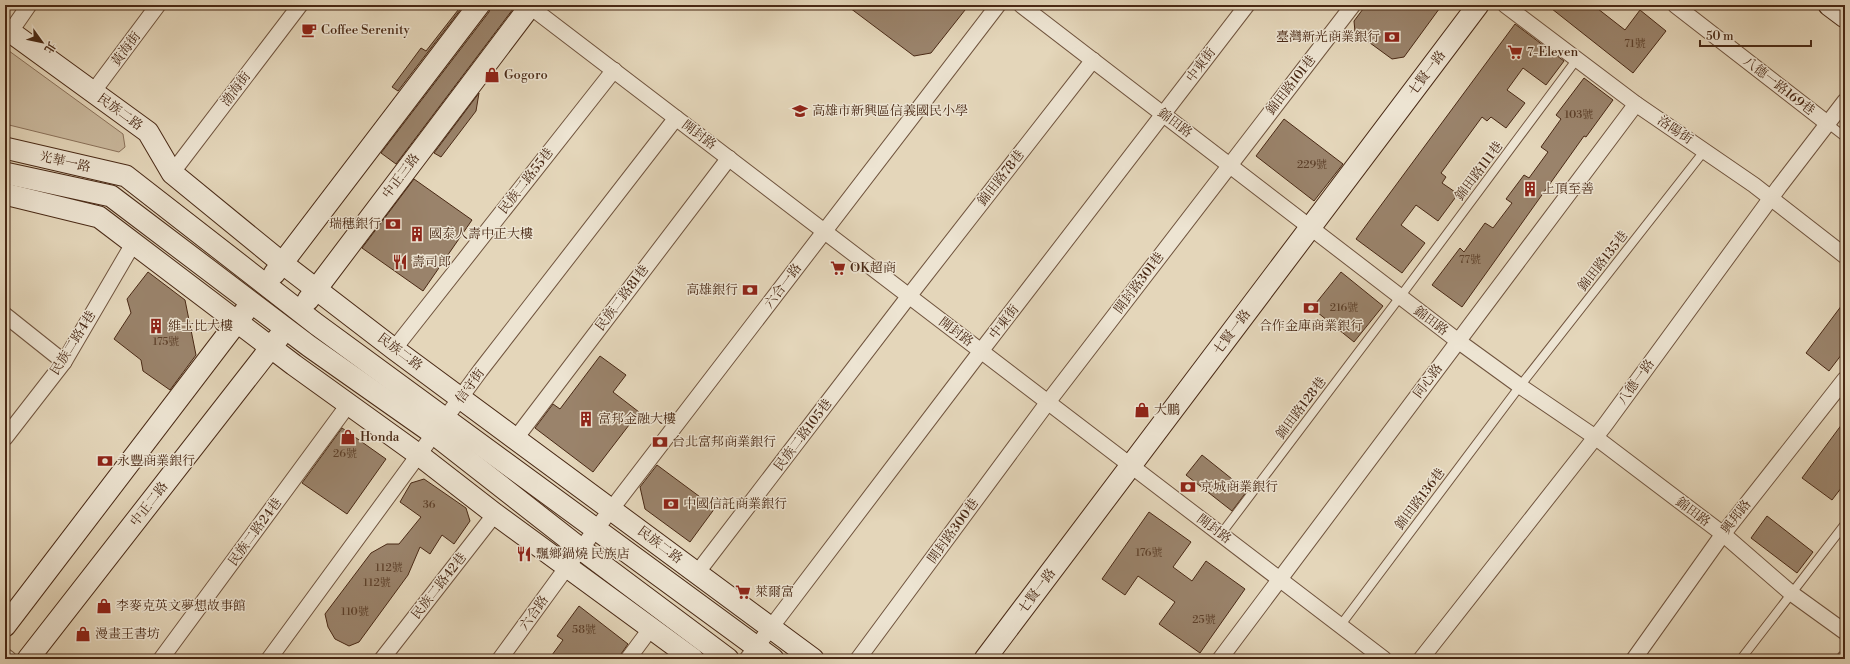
<svg xmlns="http://www.w3.org/2000/svg" width="1850" height="664" viewBox="0 0 1850 664" font-family="'Libre Bodoni','Noto Serif TC',serif">
<rect width="100%" height="100%" fill="#e4d6ba"/>
<filter id="stains"><feTurbulence type="fractalNoise" baseFrequency=".005" numOctaves="4"/><feColorMatrix values="0 0 0 0 .2 0 0 0 0 .09 0 0 0 0 .02 0 0 0 .5 -.17"/></filter>
<radialGradient id="worn" r=".72"><stop offset=".6" stop-color="#630" stop-opacity="0"/><stop offset="1" stop-color="#630" stop-opacity=".3"/></radialGradient>
<path fill="#cab99e" stroke="#8a715a" d="M5,48L123,134L125,147L119,152L5,124Z"/>
<g fill="#9a836b" stroke="#492915">
<path d="M462,5H464L398,91L392,87L421,48L426,51Z"/>
<path d="M491,5H516L396,164L381,153L489,12Z"/>
<path d="M846,5H969L931,53L914,56Z"/>
<path d="M1366,5H1442L1404,57L1392,59L1355,32L1354,21Z"/>
<path d="M1547,5H1593L1625,30L1640,10L1666,31L1633,73Z"/>
<path d="M1515,24L1564,61L1546,85L1523,68L1507,90L1525,103L1506,128L1491,117L1487,121L1482,117L1441,173L1446,177L1442,183L1458,194L1438,221L1416,205L1401,225L1425,243L1402,273L1356,239Z"/>
<path d="M1584,78L1613,100L1586,137L1584,136L1462,307L1432,285L1460,248L1464,252L1485,223L1493,228L1512,203L1506,199L1524,175L1529,178L1548,152L1541,147L1561,119L1556,115Z"/>
<path d="M479,93L476,111L441,157L434,153Z"/>
<path d="M1284,119L1343,164L1314,201L1256,156Z"/>
<path d="M414,179L472,220L423,291L362,248Z"/>
<path d="M148,272L185,300L196,355L170,390L143,371L141,360L114,339L131,313L127,299Z"/>
<path d="M1341,272L1383,306L1354,342L1312,308Z"/>
<path d="M1845,301V350L1829,371L1806,353Z"/>
<path d="M600,356L626,375L613,392L639,412L593,472L535,428L553,404L560,409Z"/>
<path d="M1845,420V483L1832,500L1802,478Z"/>
<path d="M342,428L386,459L347,514L302,483Z"/>
<path d="M1202,455L1247,491L1232,511L1186,475Z"/>
<path d="M657,465L715,508L690,542L645,509L640,487Z"/>
<path d="M424,479L466,508L470,521L454,544L442,535L430,554L420,547L408,575L359,642L349,646L335,639L328,627L325,614L371,553L387,544H399L421,517L400,502L411,483Z"/>
<path d="M1149,512L1191,542L1173,567L1192,581L1206,561L1245,589L1200,653L1159,624L1175,602L1138,576L1125,595L1102,579Z"/>
<path d="M1767,516L1813,552L1797,573L1751,538Z"/>
<path d="M579,606L628,644L621,654L619,659H549L563,640L557,636Z"/>
</g>
<g fill="none" stroke-linecap="round" stroke-linejoin="round">
<g stroke="#70543e" stroke-width="10">
<g id="lane">
<path d="M1827,123L1845,137"/>
<path d="M1221,534L1400,297L1577,59"/>
<path d="M1340,626L1520,386L1705,150"/>
<path d="M1741,659L1845,524"/>
</g>
</g>
<g stroke="#70543e" stroke-width="17">
<g id="street">
<path d="M528,5L1384,659"/>
<path d="M1021,5L1458,341L1520,386L1595,437L1723,534L1791,593L1845,632"/>
<path d="M1505,5L1636,104L1754,185L1845,256"/>
<path d="M1675,5L1827,123"/>
<path d="M11,31L29,5"/>
<path d="M93,92L158,5"/>
<path d="M172,173L300,5"/>
<path d="M5,315L64,362"/>
<path d="M394,349L614,70"/>
<path d="M5,438L64,362L133,244"/>
<path d="M516,438L729,158"/>
<path d="M697,573L909,296L1093,60"/>
<path d="M5,656L9,659"/>
<path d="M161,659L348,405"/>
<path d="M269,659L480,371L676,118"/>
<path d="M382,659L495,514"/>
<path d="M500,659L567,567L998,5"/>
<path d="M628,659L651,628"/>
<path d="M747,659L981,351L1247,5"/>
<path d="M858,659L1048,402L1353,5"/>
<path d="M1220,659L1636,104"/>
<path d="M1421,659L1605,425L1779,187L1845,101"/>
<path d="M1634,659L1723,534L1845,379"/>
<path d="M1844,659L1845,658"/>
</g>
</g>
<g stroke="#492915" stroke-width="23">
<g id="secondary">
<path d="M1829,5L1845,17"/>
<path d="M5,28L148,132L172,173L282,263L394,349L813,659"/>
<path d="M5,148L126,176L316,324L773,659"/>
<path d="M5,173L111,196L309,346L434,434L581,549L728,659"/>
<path d="M5,194L99,217L294,365L419,455L495,514L693,659"/>
<path d="M274,274L479,5"/>
<path d="M308,300L531,5"/>
<path d="M5,626L246,310"/>
<path d="M28,659L279,337"/>
<path d="M985,659L1478,5"/>
</g>
</g>
<use href="#lane" stroke="#ede4d2" stroke-width="8"/>
<use href="#street" stroke="#ede4d2" stroke-width="15"/>
<use href="#secondary" stroke="#ede4d2" stroke-width="21"/>
</g>
<defs>
<g id="cafe-bare" transform="scale(1.2)"><path d="M-5.5-4.5H6V0H3Q3 3.5 0 3.5H-2.5Q-5.5 3.5-5.5 0ZM3-3.2v2h1.7v-2ZM-6 4.5H4V6H-6Z" fill="#8f2418" stroke="#ede4d2" stroke-width="2.5" paint-order="stroke"/></g>
<g id="bank-bare" transform="scale(1.2)"><path d="M-6-4H6V4H-6ZM0-2.3a2.3 2.3 0 1 0 0 4.6a2.3 2.3 0 1 0 0-4.6Z" fill="#8f2418" stroke="#ede4d2" stroke-width="2.5" paint-order="stroke"/></g>
<g id="supermarket-bare" transform="scale(1.2)"><path d="M-6-5.5h2.5l.6 2H6L4.5 2H-2.5L-4.4-4H-6ZM-1.5 3.2a1.3 1.3 0 1 0 .1 0ZM3 3.2a1.3 1.3 0 1 0 .1 0Z" fill="#8f2418" stroke="#ede4d2" stroke-width="2.5" paint-order="stroke"/></g>
<g id="shop-bare" transform="scale(1.2)"><path d="M-5-2.5h2.3a2.7 3.5 0 0 1 5.4 0H5L5.5 6h-11ZM-1.5-2.5h3a1.5 2.3 0 0 0-3 0Z" fill="#8f2418" stroke="#ede4d2" stroke-width="2.5" paint-order="stroke"/></g>
<g id="school-bare" transform="scale(1.2)"><path d="M0-5L7-2L0 1L-7-2ZM-4 1L0 2.5L4 1V4Q0 6-4 4Z" fill="#8f2418" stroke="#ede4d2" stroke-width="2.5" paint-order="stroke"/></g>
<g id="building-bare" transform="scale(1.2)"><path d="M-4-6H4V6H1V3H-1V6H-4ZM-2.5-4.3h1.7v1.8h-1.7ZM.8-4.3h1.7v1.8H.8ZM-2.5-1h1.7V.8h-1.7ZM.8-1h1.7V.8H.8Z" fill="#8f2418" stroke="#ede4d2" stroke-width="2.5" paint-order="stroke"/></g>
<g id="restaurant-bare" transform="scale(1.2)"><path d="M-5-6h1v4h1v-4h1v4h1v-4h1v5L-1.5 .5V6h-2V.5L-5-1ZM5-6V6H3V1.5H1.5Q1.5-4 5-6Z" fill="#8f2418" stroke="#ede4d2" stroke-width="2.5" paint-order="stroke"/></g>
</defs>
<g fill-rule="evenodd">
<use href="#cafe-bare" x="309" y="30"/>
<use href="#bank-bare" x="1392" y="37"/>
<use href="#supermarket-bare" x="1515" y="52"/>
<use href="#shop-bare" x="492" y="75"/>
<use href="#school-bare" x="800" y="111"/>
<use href="#building-bare" x="1530" y="189"/>
<use href="#bank-bare" x="393" y="224"/>
<use href="#building-bare" x="417" y="234"/>
<use href="#restaurant-bare" x="400" y="262"/>
<use href="#supermarket-bare" x="838" y="268"/>
<use href="#bank-bare" x="750" y="290"/>
<use href="#bank-bare" x="1311" y="308"/>
<use href="#building-bare" x="156" y="326"/>
<use href="#shop-bare" x="1142" y="410"/>
<use href="#building-bare" x="586" y="419"/>
<use href="#shop-bare" x="348" y="437"/>
<use href="#bank-bare" x="660" y="442"/>
<use href="#bank-bare" x="105" y="461"/>
<use href="#bank-bare" x="1188" y="487"/>
<use href="#bank-bare" x="671" y="504"/>
<use href="#restaurant-bare" x="524" y="554"/>
<use href="#supermarket-bare" x="743" y="592"/>
<use href="#shop-bare" x="104" y="606"/>
<use href="#shop-bare" x="83" y="634"/>
</g>
<g text-anchor="middle" dominant-baseline="central" stroke-width="3" stroke-linejoin="round" paint-order="stroke">
<g font-size="11" fill="#5d402a">
<text x="1635" y="44">71號</text>
<text x="1579" y="115">103號</text>
<text x="1312" y="165">229號</text>
<text x="1470" y="260">77號</text>
<text x="1344" y="308">216號</text>
<text x="166" y="342">175號</text>
<text x="345" y="454">26號</text>
<text x="429" y="505">36</text>
<text x="1149" y="553">176號</text>
<text x="389" y="568">112號</text>
<text x="377" y="583">112號</text>
<text x="355" y="612">110號</text>
<text x="1204" y="620">25號</text>
<text x="584" y="630">58號</text>
</g>
<g font-size="13" fill="#492915" stroke="#ede4d2" text-anchor="start">
<text x="321" y="30">Coffee Serenity</text>
<text x="1380" y="37" text-anchor="end">臺灣新光商業銀行</text>
<text x="1527" y="52">7-Eleven</text>
<text x="504" y="75">Gogoro</text>
<text x="812" y="111">高雄市新興區信義國民小學</text>
<text x="1542" y="189">上頂至善</text>
<text x="381" y="224" text-anchor="end">瑞穗銀行</text>
<text x="429" y="234">國泰人壽中正大樓</text>
<text x="412" y="262">壽司郎</text>
<text x="850" y="268">OK超商</text>
<text x="738" y="290" text-anchor="end">高雄銀行</text>
<text x="168" y="326">維士比大樓</text>
<text x="1311" y="326" text-anchor="middle">合作金庫商業銀行</text>
<text x="1154" y="410">大鵬</text>
<text x="598" y="419">富邦金融大樓</text>
<text x="360" y="437">Honda</text>
<text x="672" y="442">台北富邦商業銀行</text>
<text x="117" y="461">永豐商業銀行</text>
<text x="1200" y="487">京城商業銀行</text>
<text x="683" y="504">中國信託商業銀行</text>
<text x="536" y="554">飄鄉鍋燒 民族店</text>
<text x="755" y="592">萊爾富</text>
<text x="116" y="606">李麥克英文夢想故事館</text>
<text x="95" y="634">漫畫王書坊</text>
</g>
<g font-size="13" fill="#492915" stroke="#ede4d2">
<text transform="translate(126 49) rotate(-53)">黃海街</text>
<text transform="translate(1201 65) rotate(-53)">中東街</text>
<text transform="translate(1427 73) rotate(-53)">七賢一路</text>
<text transform="translate(1291 85) rotate(-52)">錦田路101巷</text>
<text transform="translate(1779 86) rotate(38)">八德一路169巷</text>
<text transform="translate(236 89) rotate(-53)">渤海街</text>
<text transform="translate(120 112) rotate(36)">民族二路</text>
<text transform="translate(1175 123) rotate(37)">錦田路</text>
<text transform="translate(1675 130) rotate(34)">洛陽街</text>
<text transform="translate(699 135) rotate(37)">開封路</text>
<text transform="translate(65 162) rotate(13)">光華一路</text>
<text transform="translate(1479 171) rotate(-53)">錦田路111巷</text>
<text transform="translate(401 176) rotate(-53)">中正三路</text>
<text transform="translate(1001 178) rotate(-52)">錦田路78巷</text>
<text transform="translate(526 181) rotate(-52)">民族二路55巷</text>
<text transform="translate(1603 261) rotate(-52)">錦田路135巷</text>
<text transform="translate(1139 283) rotate(-53)">開封路301巷</text>
<text transform="translate(783 286) rotate(-53)">六合一路</text>
<text transform="translate(622 298) rotate(-53)">民族二路81巷</text>
<text transform="translate(1431 321) rotate(37)">錦田路</text>
<text transform="translate(1004 322) rotate(-52)">中東街</text>
<text transform="translate(956 332) rotate(37)">開封路</text>
<text transform="translate(1232 332) rotate(-53)">七賢一路</text>
<text transform="translate(73 343) rotate(-58)">民族二路4巷</text>
<text transform="translate(400 352) rotate(37)">民族二路</text>
<text transform="translate(1428 381) rotate(-53)">同心路</text>
<text transform="translate(1636 382) rotate(-54)">八德一路</text>
<text transform="translate(470 386) rotate(-54)">信守街</text>
<text transform="translate(1301 408) rotate(-53)">錦田路128巷</text>
<text transform="translate(803 435) rotate(-53)">民族二路105巷</text>
<text transform="translate(1420 499) rotate(-53)">錦田路136巷</text>
<text transform="translate(149 504) rotate(-52)">中正二路</text>
<text transform="translate(1693 512) rotate(37)">錦田路</text>
<text transform="translate(1736 517) rotate(-52)">興邦路</text>
<text transform="translate(1214 529) rotate(37)">開封路</text>
<text transform="translate(953 531) rotate(-54)">開封路300巷</text>
<text transform="translate(255 532) rotate(-54)">民族二路24巷</text>
<text transform="translate(660 545) rotate(37)">民族二路</text>
<text transform="translate(439 586) rotate(-52)">民族二路42巷</text>
<text transform="translate(1037 591) rotate(-53)">七賢一路</text>
<text transform="translate(534 613) rotate(-54)">六合路</text>
</g>
</g>
<rect width="1850" height="664" fill="none" stroke="#e4d6ba" stroke-width="20"/>
<rect x="6" y="6" width="1838" height="652" fill="none" stroke="#492915" stroke-width="2"/>
<rect x="10" y="10" width="1830" height="644" fill="none" stroke="#492915"/>
<g transform="translate(42 42) rotate(123)" stroke="#ede4d2" stroke-width="3" paint-order="stroke">
<path d="M0-3L7 15L0 10L-7 15Z" fill="#492915"/>
<text y="-6" font-size="11" font-weight="bold" text-anchor="middle" fill="#492915">北</text>
</g>
<path d="M1700 40v6h111v-6" fill="none" stroke="#492915" stroke-width="2"/>
<text x="1706" y="40" font-size="12" fill="#492915" stroke="#ede4d2" stroke-width="3" paint-order="stroke">50 m</text>
<rect width="100%" height="100%" filter="url(#stains)"/>
<rect width="100%" height="100%" fill="url(#worn)"/>
</svg>
